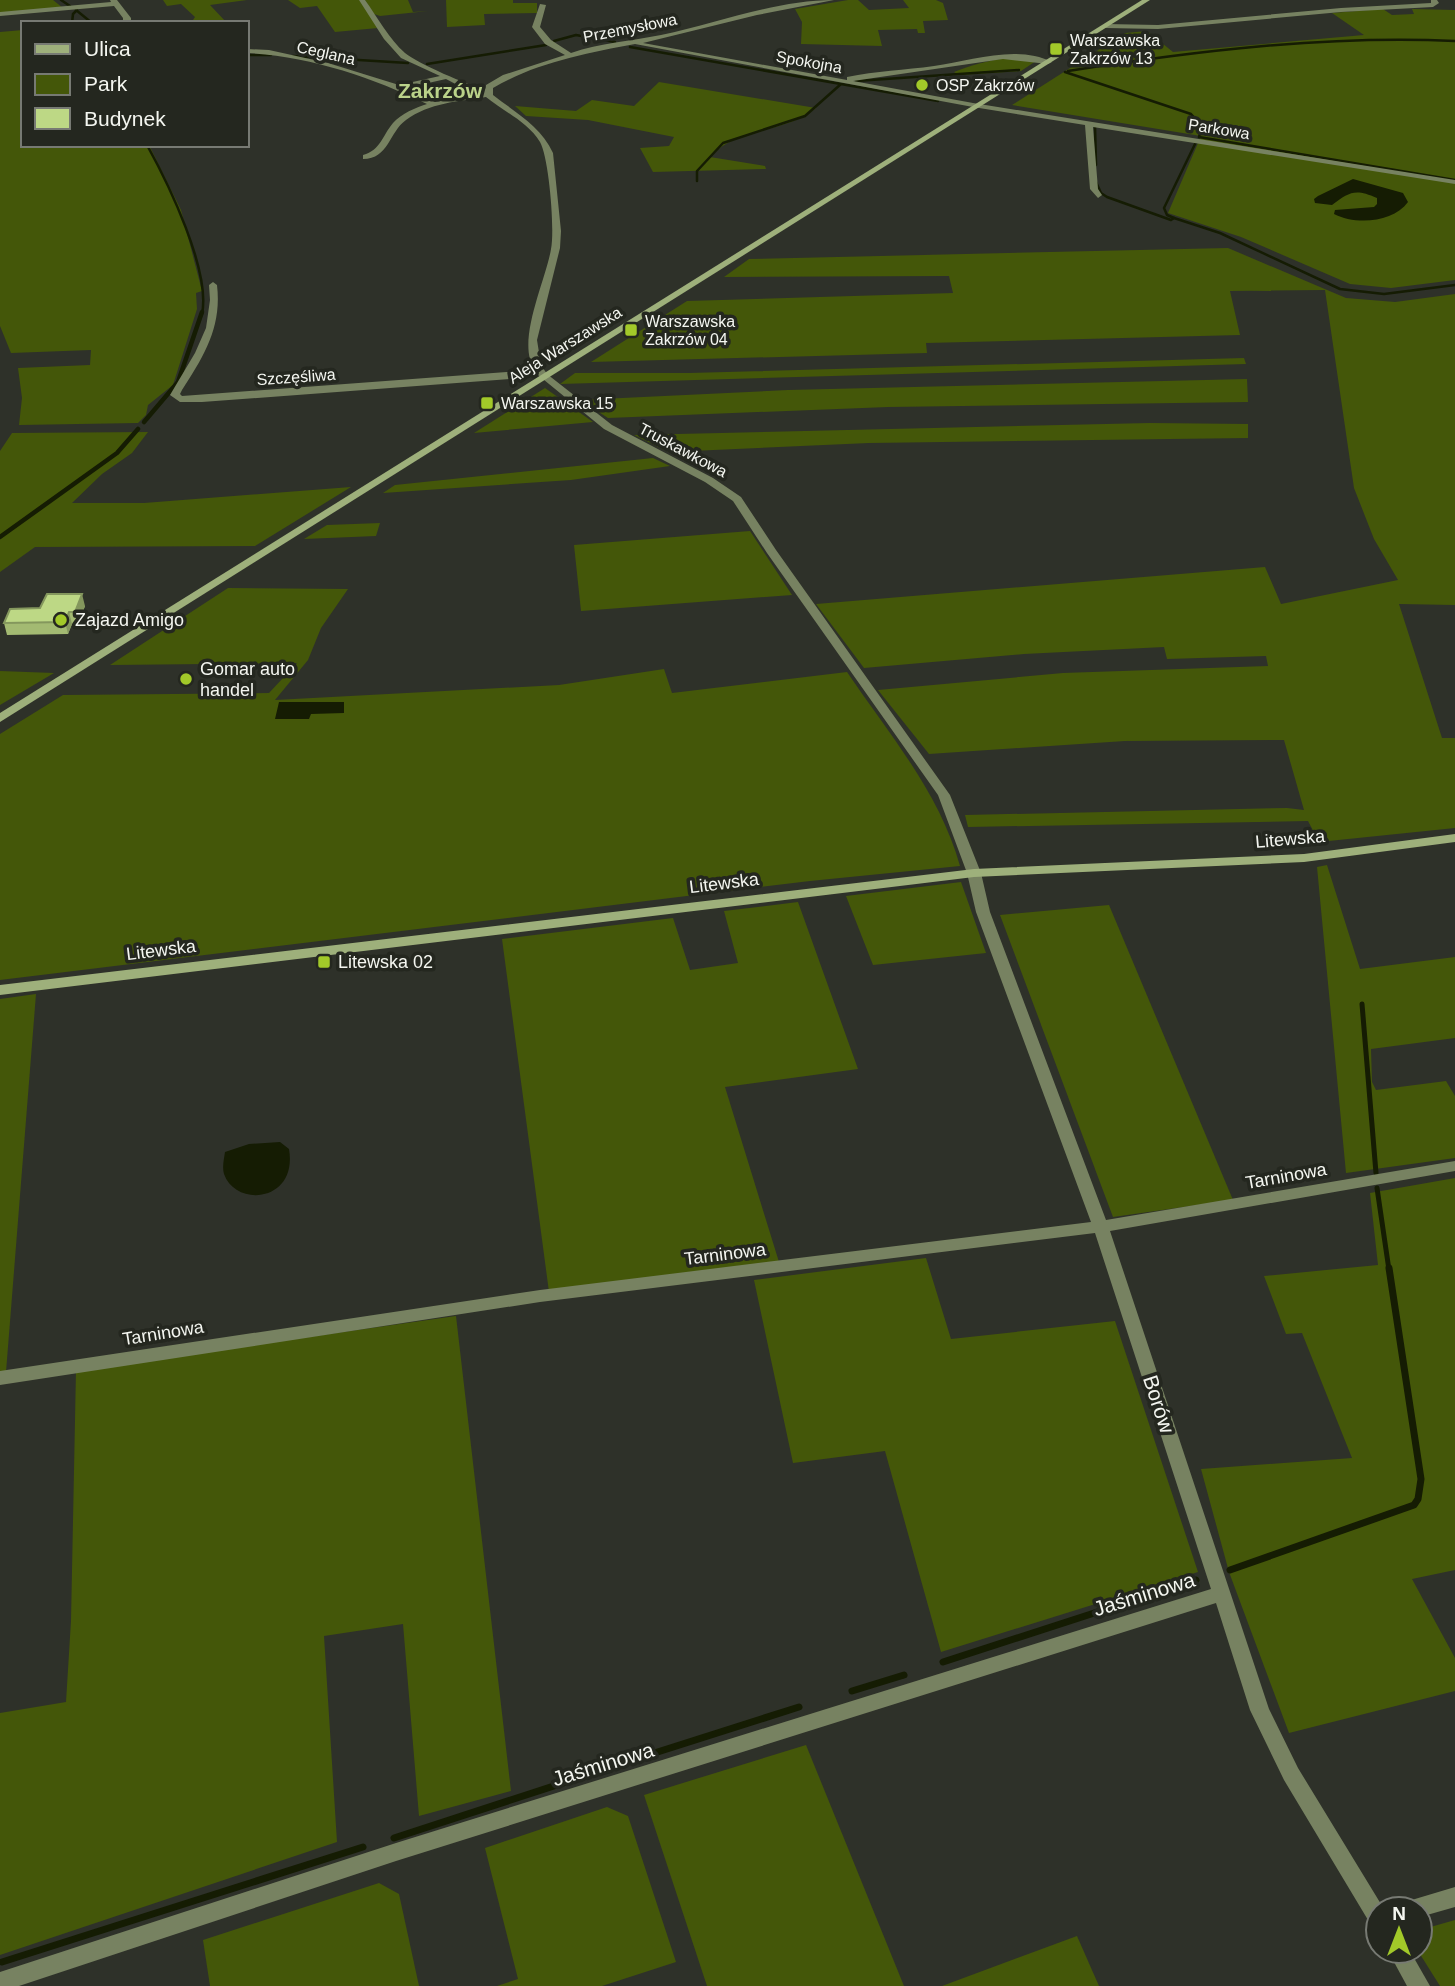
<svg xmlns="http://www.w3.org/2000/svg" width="1455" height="1986" viewBox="0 0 1455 1986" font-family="Helvetica,sans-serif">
<rect width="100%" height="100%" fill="#2e3129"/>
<g fill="#445709">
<path d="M0,0H53L63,8L0,13Z"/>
<path d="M163,0H247L210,5L226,22L191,23L195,17L181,4L167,6Z"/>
<path d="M288,0H360L378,28L335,32L317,6L300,8Z"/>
<path d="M365,0H408L413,12L428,11L380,16L374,14Z"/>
<path d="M446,0H513V3H537V13L484,14L485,25L447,27Z"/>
<path d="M848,0H858L869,10L909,8L903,0H936L943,3L948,20L923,21L925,33H918L917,29L878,30L882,46L801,44L802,22L795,9Z"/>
<path d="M1383,9L1392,15L1414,14L1412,9L1455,10V280L1391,288L1350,284L1241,237L1168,213L1201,136L1012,105L1125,33L1147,31L1173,52L1364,35L1332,13Z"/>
<path d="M23,30V145H149L181,210L202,291L196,293L197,309L173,385L148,405L146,415L138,423L19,425L22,398L18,368L90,365L91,350L11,353L0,326V32Z"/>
<path d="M1006,58L1036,61L1021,71L959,75L954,72C972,65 986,61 1006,58Z"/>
<path d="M659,82L816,108C785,134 737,126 710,157L765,166L766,169L653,172L640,148L669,146L674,137L588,120L526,116L515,106L576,111L592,100L634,106Z"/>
<path d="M1228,248L1346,298L1395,302L1455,294V605L1399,604L1442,738H1455V828L1319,842L1308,821L968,827L965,815L1287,808L1304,810L1284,740L1125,741L929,754L878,690L1063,673L1268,666L1266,656L1167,659L1164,647L1024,654L864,668L816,604L1265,567L1281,604L1398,580L1374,539L1354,488L1325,290L1230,291L1240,335L926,343L927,353L591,362L687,301L953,293L949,276L724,277L749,259Z"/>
<path d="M1244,358L1246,364L560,384L575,373H689Z"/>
<path d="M1247,379L1248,402L888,407L608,418L580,400L788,390Z"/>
<path d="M545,388L593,422L474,433Z"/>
<path d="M1150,423L1248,424V438L869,443L669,452L634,435Z"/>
<path d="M148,432L132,453L102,474L72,503H144L351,487L255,546L35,547L0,572V451L12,433Z"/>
<path d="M653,458L670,466L571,480L383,493L395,485Z"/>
<path d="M380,523L376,536L304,539L327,525Z"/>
<path d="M750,531L792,595L581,611L574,545Z"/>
<path d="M228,588L348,589L321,628L308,660L275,700L559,685L664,669L672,693L847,672C889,734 940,793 960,866L810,881L0,980V734L63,695L269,693L297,663L110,665Z"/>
<path d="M0,671L54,673L0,705Z"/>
<path d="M1327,865L1360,969L1455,957V1038L1371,1049L1372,1082L1376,1090L1446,1081L1455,1096V1158L1346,1173L1317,867Z"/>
<path d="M961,882L986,953L873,965L846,896Z"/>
<path d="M798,902L858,1069L725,1087L779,1262L549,1292L502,939L673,918L690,970L738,963L724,911Z"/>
<path d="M1109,905L1233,1200L1113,1217L1000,915Z"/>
<path d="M36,994L6,1372L0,1373V999Z"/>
<path d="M1455,1178V1570L1412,1579L1455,1658V1691L1289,1733L1229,1572L1201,1469L1352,1458L1302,1333L1286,1334L1264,1276L1378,1265L1370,1193Z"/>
<path d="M926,1258L951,1339L1115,1321L1198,1572L941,1652L885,1451L793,1463L754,1280Z"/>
<path d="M456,1316L511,1791L419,1816L403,1624L324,1636L337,1842L0,1955V1713L66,1702L71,1621L76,1370Z"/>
<path d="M806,1745L904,1986H707L644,1795Z"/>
<path d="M607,1807L628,1816L676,1962L602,1986H497L518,1979L485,1848Z"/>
<path d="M379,1883L399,1894L419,1986H210L203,1940Z"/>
<path d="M1455,1920V1986H1440L1418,1951L1420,1930Z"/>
<path d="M1077,1936L1099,1986H942Z"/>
</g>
<g fill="#151c03">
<path d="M1353,179L1403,193L1408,202C1393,223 1355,225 1334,214L1335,210L1374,207L1377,204V198C1355,188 1349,192 1332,205L1315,203L1314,199L1318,196Z"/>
<path d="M279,702H344V713L311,714L309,719H275Z"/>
<path d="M280,1142L289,1149C298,1202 236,1208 224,1174C222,1167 224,1159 225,1152L249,1144Z"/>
</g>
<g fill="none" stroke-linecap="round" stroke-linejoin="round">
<g stroke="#151c03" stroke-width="2.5">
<path d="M61,0L70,6"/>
<path d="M76,10L92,23"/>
<path d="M72,23L73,14L77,10"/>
<path d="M554,41L576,35L615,42"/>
<path d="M630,47L938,101"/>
<path d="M247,55H271"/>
<path d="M293,56L408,63"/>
<path d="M427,64L546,45"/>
<path d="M1068,71C1195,51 1327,35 1455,41"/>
<path d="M1065,72L1191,114L1202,126L1199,137L1455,180"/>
<path d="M856,81L1019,70"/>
<path d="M1095,126L1096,165"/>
<path d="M147,145C168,183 211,271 202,314"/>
<path d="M697,181V171L723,143L805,116L841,84"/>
<path d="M1096,182L1101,193L1107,197L1171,220L1174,218L1167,215L1164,208L1196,142"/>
<path d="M1174,218L1220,233L1340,289L1384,294L1455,285"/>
</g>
<g stroke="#151c03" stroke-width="4.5">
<path d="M144,422L178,382L202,312"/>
<path d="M0,537L117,453L138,429"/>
</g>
<g stroke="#151c03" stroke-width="5">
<path d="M1362,1004L1376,1173"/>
<path d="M1377,1188L1389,1270"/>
</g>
<g stroke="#151c03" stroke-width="7">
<path d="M1230,1570L1414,1505L1418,1499L1421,1479L1389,1268"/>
<path d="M943,1662L1196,1580"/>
<path d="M852,1691L904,1675"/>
<path d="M623,1763L799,1707"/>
<path d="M394,1838L603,1770"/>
<path d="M2,1962L363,1847"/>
</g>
<g fill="#778261" fill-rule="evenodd">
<path d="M110,0H117L131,18V23H123V18L114,6L0,16V12L111,2Z"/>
<path d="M359,0H365C378,18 389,39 405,53C417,63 469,86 485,89L486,85L503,75L565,55L545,44L532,27L540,4L546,5L540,27L551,40L571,53C600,43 631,41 661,35C718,23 776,0 834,0L757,15L643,43L847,80V77C876,71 905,70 934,66C970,61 1017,44 1052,62L1048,64L1003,59L853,81L973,103L1455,180V184L1093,127L1098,189L1102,195L1098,198L1090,189L1085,125L973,107L635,44C587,53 535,63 493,88V95C516,113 541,126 553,153L561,231L560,248L537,340L541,365L547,374L612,425L713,478L741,497L776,550L950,795L981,873L990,912L1106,1220L1455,1161V1171L1110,1231L1269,1709L1298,1768L1384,1909H1378V1928L1371,1925L1284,1780L1250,1710L1216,1603L396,1861L19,1986H0V1972L396,1843L1211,1589L1095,1233L540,1302L0,1385V1371L540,1290L1091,1222L976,912L967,873L938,795L767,553L733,501L705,482L604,429L538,375L525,378L202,402H180L170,395L195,353L206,328L210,300L209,285L213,282L217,285C222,327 204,356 182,390L180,394L182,396L535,370C515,343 546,280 551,249C555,230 549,158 540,142C528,122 503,111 486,97C459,101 429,103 406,120C389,132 389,159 363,159V155C381,150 382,136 393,123C402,113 415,108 427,104C372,77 308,56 247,53V49L269,50L328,63L399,85L440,76L401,58L384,39ZM446,79L467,90L482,93L435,102L406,88Z"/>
<path d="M1431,0H1437L1439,3L1433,7L1341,12L1158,29L1106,28L1102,26L1106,24L1158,25L1341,8L1431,3Z"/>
<path d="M1455,1887V1907L1420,1917V1909H1402L1405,1902Z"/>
<path d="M1388,1951H1410L1430,1986H1407Z"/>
</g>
<g fill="#9eb07b" fill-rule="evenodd">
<path d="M1142,0H1150L0,722V713Z"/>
<path d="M1455,834V842L1304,862L974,877L0,995V985L974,869L1304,854Z"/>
</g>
</g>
<path fill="#a3ba72" d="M85,606L78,624H72L68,634L7,635L4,623L40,608Z"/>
<g fill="#84975d">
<path d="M82,594L85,606L78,624L75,612Z"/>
<path d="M69,612L72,624L68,634L65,622Z"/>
</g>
<path fill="#bdd885" stroke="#84975d" stroke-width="2" d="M47,594H82L75,612H69L65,622L4,623L10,609L40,608Z"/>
<g fill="#a2c929" stroke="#24271f" stroke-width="2.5">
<rect x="1049" y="42" width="14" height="14" rx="3.5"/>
<circle cx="922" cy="85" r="7"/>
<rect x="624" y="323" width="14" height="14" rx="3.5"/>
<rect x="480" y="396" width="14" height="14" rx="3.5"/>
<circle cx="61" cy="620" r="7"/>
<circle cx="186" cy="679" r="7"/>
<rect x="317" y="955" width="14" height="14" rx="3.5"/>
</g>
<g text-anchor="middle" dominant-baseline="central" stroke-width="7" stroke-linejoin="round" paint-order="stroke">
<g font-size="16" fill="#f4f6f0" stroke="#24271f">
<text transform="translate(630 28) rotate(-11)">Przemysłowa</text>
<text transform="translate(326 53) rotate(13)">Ceglana</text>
<text transform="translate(809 62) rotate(10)">Spokojna</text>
<text transform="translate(1219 129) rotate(9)">Parkowa</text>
<text transform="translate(565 345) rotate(-32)">Aleja Warszawska</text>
<text transform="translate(296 377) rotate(-4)">Szczęśliwa</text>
<text transform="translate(683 450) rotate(28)">Truskawkowa</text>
</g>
<g font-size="16" fill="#f4f6f0" stroke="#24271f" text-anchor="start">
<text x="1070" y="40">Warszawska<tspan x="1070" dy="18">Zakrzów 13</tspan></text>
<text x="936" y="85">OSP Zakrzów</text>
<text x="645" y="321">Warszawska<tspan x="645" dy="18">Zakrzów 04</tspan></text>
<text x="501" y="403">Warszawska 15</text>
</g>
<g font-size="18" fill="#f4f6f0" stroke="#24271f" text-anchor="start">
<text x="75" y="620">Zajazd Amigo</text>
<text x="200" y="669">Gomar auto<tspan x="200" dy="21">handel</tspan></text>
<text x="338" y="962">Litewska 02</text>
</g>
<g font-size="18" fill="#f4f6f0" stroke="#24271f">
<text transform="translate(1290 839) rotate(-5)">Litewska</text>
<text transform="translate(724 883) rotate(-7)">Litewska</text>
<text transform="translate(161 950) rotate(-7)">Litewska</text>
<text transform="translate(1286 1176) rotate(-10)">Tarninowa</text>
<text transform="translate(725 1254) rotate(-7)">Tarninowa</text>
<text transform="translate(163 1333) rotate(-9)">Tarninowa</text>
</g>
<g font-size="21" font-weight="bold" fill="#bad289" stroke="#24271f">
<text x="440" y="90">Zakrzów</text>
</g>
<g font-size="21" fill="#f4f6f0" stroke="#24271f">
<text transform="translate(1159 1404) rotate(72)">Borów</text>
<text transform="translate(1144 1594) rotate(-17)">Jaśminowa</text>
<text transform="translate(603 1764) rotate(-17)">Jaśminowa</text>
</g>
</g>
<rect x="21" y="21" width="228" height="126" fill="#24271f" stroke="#777a73" stroke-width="2"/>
<rect x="35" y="44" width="35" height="10" fill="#9eb07b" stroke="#777a73" stroke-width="2"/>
<text x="84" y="56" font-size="21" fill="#f4f6f0">Ulica</text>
<rect x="35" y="74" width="35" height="21" fill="#445709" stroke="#777a73" stroke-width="2"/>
<text x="84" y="91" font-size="21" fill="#f4f6f0">Park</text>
<rect x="35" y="108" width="35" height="21" fill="#bdd885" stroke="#777a73" stroke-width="2"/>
<text x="84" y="126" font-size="21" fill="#f4f6f0">Budynek</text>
<g transform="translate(1399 1930)"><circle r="33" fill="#24271f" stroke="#777a73" stroke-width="2"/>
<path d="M0-5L12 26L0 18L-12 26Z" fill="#a2c929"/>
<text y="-10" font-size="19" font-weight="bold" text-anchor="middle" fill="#f4f6f0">N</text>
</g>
</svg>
